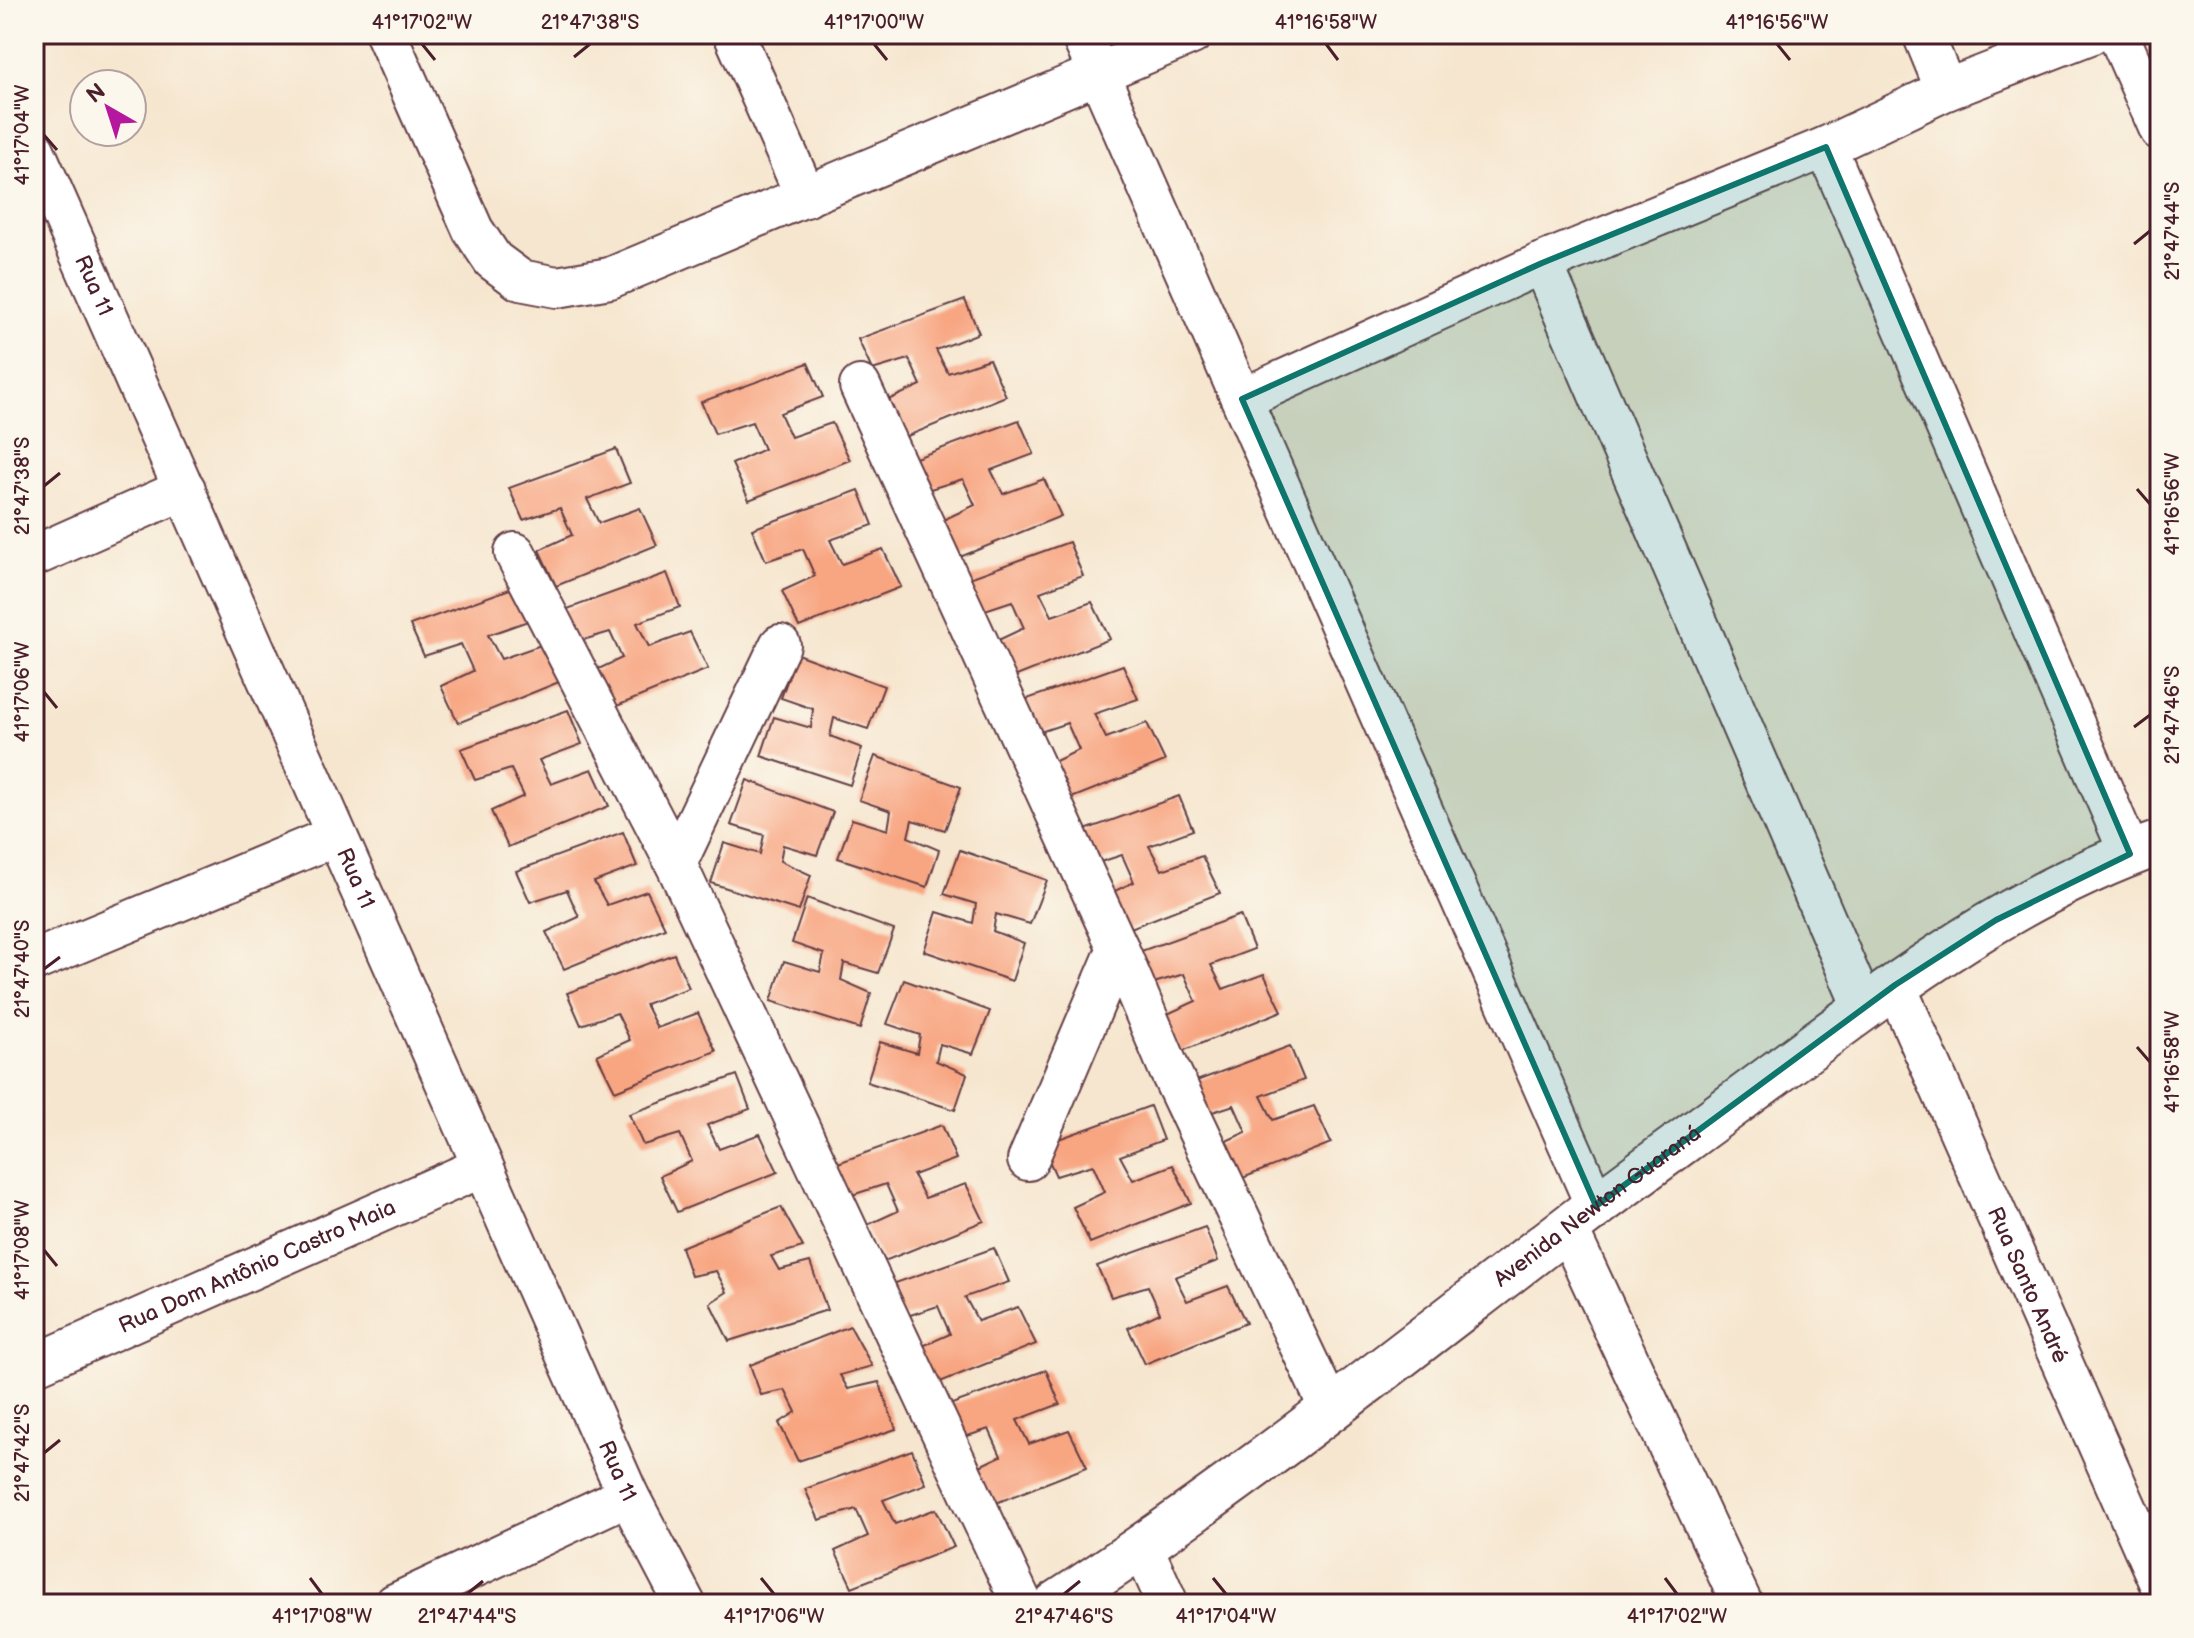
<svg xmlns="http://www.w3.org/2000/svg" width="2194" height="1638" viewBox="0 0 2194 1638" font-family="'Balsamiq Sans',sans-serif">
<rect width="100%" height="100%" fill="#fbf7ec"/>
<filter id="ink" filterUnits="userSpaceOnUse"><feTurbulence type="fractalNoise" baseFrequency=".0125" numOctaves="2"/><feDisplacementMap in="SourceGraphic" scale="16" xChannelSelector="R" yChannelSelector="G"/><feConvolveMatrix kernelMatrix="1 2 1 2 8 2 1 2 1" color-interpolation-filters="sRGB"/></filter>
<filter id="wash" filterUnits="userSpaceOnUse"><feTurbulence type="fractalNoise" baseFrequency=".006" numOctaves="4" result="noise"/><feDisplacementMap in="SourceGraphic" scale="32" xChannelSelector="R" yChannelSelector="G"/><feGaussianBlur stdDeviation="1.8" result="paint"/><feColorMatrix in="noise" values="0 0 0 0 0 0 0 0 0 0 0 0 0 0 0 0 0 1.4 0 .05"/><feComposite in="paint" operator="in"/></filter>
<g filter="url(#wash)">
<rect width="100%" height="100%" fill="#f6e6cf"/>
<g id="blocks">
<g fill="#f8a682">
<path d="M965,300L979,333L936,350L948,373L989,359L1006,396L905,437L888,400L921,385L909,359L872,370L858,339Z"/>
<path d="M808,363L823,397L780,413L791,437L832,423L850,460L749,500L732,464L764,449L752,422L715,434L701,402Z"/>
<path d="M1019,420L1034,454L991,470L1003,494L1044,479L1061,516L960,557L943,520L975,505L963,479L927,490L913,459Z"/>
<path d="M616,449L630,483L587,499L599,523L640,508L657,545L556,586L539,550L572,535L560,508L523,520L509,488Z"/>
<path d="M859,490L873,525L830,540L842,564L883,549L901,587L799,627L782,591L815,576L803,549L766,561L752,529Z"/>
<path d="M1069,542L1083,576L1040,592L1052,616L1092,602L1110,639L1009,679L992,643L1024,628L1012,601L976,613L961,581Z"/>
<path d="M667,573L680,607L637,623L649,647L690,632L708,669L607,710L590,673L622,658L610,632L573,643L559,612Z"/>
<path d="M518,586L531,620L488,635L501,659L541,645L559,682L458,723L441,686L473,671L461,644L424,656L410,625Z"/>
<path d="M797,654L884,686L868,729L834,718L830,736L862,748L850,785L761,756L774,717L811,728L813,709L781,698Z"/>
<path d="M1123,665L1138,699L1094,714L1106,738L1147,723L1165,761L1064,801L1047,765L1079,750L1067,723L1031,735L1016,703Z"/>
<path d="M568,710L582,744L539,760L551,784L592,769L609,806L508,847L491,811L524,796L511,769L475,780L461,749Z"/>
<path d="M875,756L961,787L945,830L912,820L908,837L939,850L927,887L838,858L852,819L888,830L891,811L859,800Z"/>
<path d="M747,780L833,812L817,855L783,845L780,861L811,875L799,911L711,883L724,843L760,854L764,835L731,825Z"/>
<path d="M1179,796L1193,830L1149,846L1162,870L1202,856L1220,893L1118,933L1102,897L1134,882L1122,855L1085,867L1071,835Z"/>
<path d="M623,832L637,866L594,882L607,905L647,891L665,928L564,969L546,932L579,917L567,890L530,902L516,871Z"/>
<path d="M960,850L1047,880L1030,924L996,914L993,931L1024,943L1012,981L924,951L937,912L973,923L976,904L944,894Z"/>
<path d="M807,898L894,930L878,973L844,963L841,980L871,993L860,1029L771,1001L784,961L820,972L824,954L792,943Z"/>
<path d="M1240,915L1254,949L1211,965L1223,989L1264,974L1282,1011L1180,1052L1163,1016L1196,1001L1184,974L1147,985L1133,954Z"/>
<path d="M674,954L689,988L645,1004L657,1028L698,1013L716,1051L615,1091L597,1055L630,1040L617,1013L581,1025L567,993Z"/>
<path d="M904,980L990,1011L973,1054L940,1044L936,1061L967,1074L955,1110L867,1082L880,1042L917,1053L920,1035L887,1024Z"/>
<path d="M1290,1046L1304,1080L1261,1096L1273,1120L1314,1106L1331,1143L1230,1183L1213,1147L1246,1132L1234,1105L1197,1117L1183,1086Z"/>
<path d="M737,1075L750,1109L707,1125L719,1149L760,1134L778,1172L677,1212L660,1176L692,1161L680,1134L643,1145L629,1114Z"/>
<path d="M1150,1106L1163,1140L1120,1156L1133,1180L1173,1165L1191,1203L1090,1243L1073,1207L1105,1192L1093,1165L1056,1176L1042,1145Z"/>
<path d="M942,1125L956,1159L913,1175L925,1198L966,1184L984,1221L882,1262L865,1226L898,1211L886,1184L849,1196L835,1164Z"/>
<path d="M781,1207L803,1247L771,1256L779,1270L810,1262L827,1310L729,1341L710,1303L727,1292L716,1271L691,1276L681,1247Z"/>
<path d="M1205,1227L1218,1261L1175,1277L1187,1301L1228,1286L1246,1323L1145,1364L1128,1328L1160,1313L1148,1286L1111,1297L1097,1266Z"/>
<path d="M994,1248L1009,1282L965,1297L978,1321L1018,1307L1036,1344L935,1384L918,1348L950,1334L938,1306L901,1318L887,1286Z"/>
<path d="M850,1326L872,1366L840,1375L848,1389L879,1382L896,1429L798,1461L779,1423L796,1412L785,1390L761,1395L750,1365Z"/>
<path d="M1046,1370L1060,1404L1017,1420L1029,1444L1069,1430L1087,1467L986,1507L969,1471L1001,1456L989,1429L952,1441L938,1409Z"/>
<path d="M912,1450L926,1484L883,1500L895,1524L936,1509L954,1547L852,1587L835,1551L868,1536L856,1509L819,1520L805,1489Z"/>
</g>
</g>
</g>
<g filter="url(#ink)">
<use href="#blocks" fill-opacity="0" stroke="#643d44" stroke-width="2"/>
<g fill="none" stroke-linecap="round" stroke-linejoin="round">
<g stroke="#643d44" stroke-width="44">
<g id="street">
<path d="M386,34L473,230L493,260L520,280L557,287L610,278L1192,34"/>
<path d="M734,34L806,197"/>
<path d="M1081,34L1596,1206"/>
<path d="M1923,34L1946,90"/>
<path d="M2118,34L2160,130"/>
<path d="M1826,147L2130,854"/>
<path id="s1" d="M34,150L628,1495L685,1604"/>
<path d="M1542,263L1864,1009"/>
<path d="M860,386L1118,948L1169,1069L1331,1411"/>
<path d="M1242,399L1542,263L1826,147L1946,90L2090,34"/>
<path d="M515,553L676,864L1022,1604"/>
<path d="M34,556L185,489"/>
<path d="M676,864L780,645"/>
<path d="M34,961L335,836"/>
<path id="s2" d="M1895,985L2160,1584"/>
<path d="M1028,1160L1118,948"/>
<path d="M1567,1228L1742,1604"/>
<path id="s3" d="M34,1365L482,1167"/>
<path d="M1142,1546L1168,1604"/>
<path d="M395,1604L628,1495"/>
</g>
</g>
<g stroke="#643d44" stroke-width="48">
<g id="secondary">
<path id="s4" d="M1056,1604C1234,1489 1399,1356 1567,1228C1624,1184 1683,1142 1741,1099C1873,1002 2003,897 2160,843"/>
</g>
</g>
<use href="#street" stroke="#fff" stroke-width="40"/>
<use href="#secondary" stroke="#fff" stroke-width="44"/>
</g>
</g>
<path fill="#0f766e" fill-opacity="0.2" stroke="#0f766e" stroke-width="6" stroke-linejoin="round" d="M1826,147L2130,854L1996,920L1895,985L1596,1206L1242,399L1542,263Z"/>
<path fill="none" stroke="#4a1f2b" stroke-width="3" d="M422,44L435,60M874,44L887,60M1326,44L1338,60M1777,44L1790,60M574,57L590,44M44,135L57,150M2134,244L2150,231M44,486L60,473M2137,489L2150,504M44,692L57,708M2134,727L2150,715M44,969L60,957M2137,1047L2150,1062M44,1250L57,1266M44,1453L60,1440M310,1578L322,1594M761,1578L774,1594M1213,1578L1226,1594M1665,1578L1677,1594M467,1594L483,1581M1064,1594L1080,1581"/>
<g text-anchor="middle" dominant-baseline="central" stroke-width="7" stroke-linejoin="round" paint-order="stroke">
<g font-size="22" fill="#4a1f2b" stroke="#fbf7ec">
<text stroke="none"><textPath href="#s1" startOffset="148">Rua 11</textPath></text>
<text stroke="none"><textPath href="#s1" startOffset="796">Rua 11</textPath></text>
<text stroke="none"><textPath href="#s4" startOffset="672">Avenida Newton Guaraná</textPath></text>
<text stroke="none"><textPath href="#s3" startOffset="244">Rua Dom Antônio Castro Maia</textPath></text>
<text stroke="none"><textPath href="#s2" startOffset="328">Rua Santo André</textPath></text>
<text stroke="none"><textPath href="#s1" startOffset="1444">Rua 11</textPath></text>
</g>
</g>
<rect width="2194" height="1638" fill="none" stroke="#fbf7ec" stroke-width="88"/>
<g transform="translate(108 108) rotate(321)"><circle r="38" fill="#fbf7ec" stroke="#b4a19f" stroke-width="2"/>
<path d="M0-6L14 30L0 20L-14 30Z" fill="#b5179e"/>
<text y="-12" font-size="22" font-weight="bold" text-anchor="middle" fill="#4a1f2b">N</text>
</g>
<rect x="44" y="44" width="2106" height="1550" fill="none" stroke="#4a1f2b" stroke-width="3"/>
<g font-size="20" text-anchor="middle" fill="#4a1f2b">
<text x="422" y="29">41°17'02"W</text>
<text x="590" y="29">21°47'38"S</text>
<text x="874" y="29">41°17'00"W</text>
<text x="1326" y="29">41°16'58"W</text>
<text x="1777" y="29">41°16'56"W</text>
<text transform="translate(22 135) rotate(-90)" y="7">41°17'04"W</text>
<text transform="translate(2172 231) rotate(-90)" y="7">21°47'44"S</text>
<text transform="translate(22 486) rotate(-90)" y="7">21°47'38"S</text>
<text transform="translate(2172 504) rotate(-90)" y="7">41°16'56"W</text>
<text transform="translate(22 692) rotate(-90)" y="7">41°17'06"W</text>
<text transform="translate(2172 715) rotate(-90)" y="7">21°47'46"S</text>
<text transform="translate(22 969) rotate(-90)" y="7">21°47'40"S</text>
<text transform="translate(2172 1062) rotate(-90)" y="7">41°16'58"W</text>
<text transform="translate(22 1250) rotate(-90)" y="7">41°17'08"W</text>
<text transform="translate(22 1453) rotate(-90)" y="7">21°47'42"S</text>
<text x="322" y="1623">41°17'08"W</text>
<text x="467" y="1623">21°47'44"S</text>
<text x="774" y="1623">41°17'06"W</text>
<text x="1064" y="1623">21°47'46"S</text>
<text x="1226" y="1623">41°17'04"W</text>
<text x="1677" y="1623">41°17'02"W</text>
</g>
</svg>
